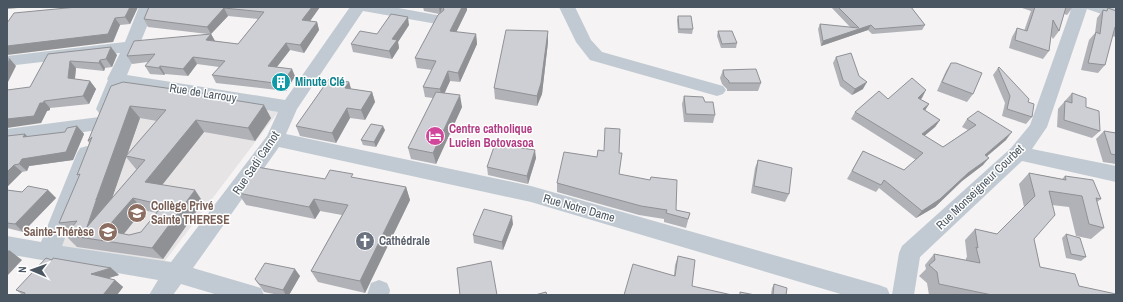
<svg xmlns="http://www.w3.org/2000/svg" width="1123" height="302" viewBox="0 0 1123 302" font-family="'Archivo Narrow',sans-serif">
<rect width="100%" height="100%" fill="#f5f3f3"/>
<path fill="#e6e4e5" d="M120,86L278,112L155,274L59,249Z"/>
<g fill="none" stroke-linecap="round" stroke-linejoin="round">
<g fill="#c1cad2" fill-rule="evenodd">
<path d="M139,7H155L127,75L285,100L350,7H393L442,16L445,19L442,22L437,24L363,11L297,109L286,134L531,186L879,285L887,288L890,295H844L531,202L279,147L193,268L261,288L264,295H218L181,284L173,295H149L158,280L7,254V236L41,242L77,153L80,148L87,146L94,148L97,153L62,246L171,262L267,136L278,112L123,86L111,113L105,115L99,113L96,109L108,80L107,79L120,53L7,66V56L125,42Z"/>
<path d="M559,7H575L591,40L602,52L723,86L726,90L723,94L717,96L590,60L576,42Z"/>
<path d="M1072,7H1109L1116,9V19L1087,9L1047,127L1032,149L1116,166V182L1022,161L920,257L914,295H892L899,253L902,246L1011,148L1030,125Z"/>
<path d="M99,117L105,119L108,124L105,129L7,143V129Z"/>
<path d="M379,280L387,283L390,290L389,295H367L371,283Z"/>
</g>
</g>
<g fill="#b0b2b7" fill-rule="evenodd">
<path d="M77,7H138L130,24L120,25L113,42Z"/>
<path d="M149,7H320L310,21L317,22L319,30L304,53L290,50L277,67L295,76L286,91L216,83L212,75L219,67L197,64L188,76L165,74L164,75L150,74L145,66L148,62L132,64L127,56L208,34L148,27L144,19ZM228,16L258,19L238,44L215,41L211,34Z"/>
<path d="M423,7H467V10L456,32L476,34L477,44L460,82L450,81L444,93L462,107L436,164L411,159L408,148L433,98L425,97L423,87L432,70L417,68L415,58L439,14L424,11Z"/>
<path d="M831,7H911L925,25L922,30L872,34L868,30L821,46L818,29L820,24L851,28Z"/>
<path d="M1019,7H1073L1067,15L1064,14L1059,31L1053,39L1051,36L1049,51L1043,59L1009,48L1012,37L1017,28L1024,31L1031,11Z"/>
<path d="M1108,8L1116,11V37L1112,36L1105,65L1098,73L1081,70L1089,40L1095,33L1097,18L1103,10L1106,11Z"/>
<path d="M678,16L693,29L692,34L678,33L677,20Z"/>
<path d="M409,25L398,42L399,48L392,59L353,52L351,44L377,34Z"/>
<path d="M718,31L737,43L736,48H721L717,36Z"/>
<path d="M548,42L542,94L537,106L495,99L494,88Z"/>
<path d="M48,54L117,55L112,67L105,68L104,71L76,68L75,79L90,81L96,89L89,104L50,108V110L47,111L41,123L30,87Z"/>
<path d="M836,57L863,89L852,95L840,86L833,63Z"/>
<path d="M951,63L973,94L967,102L937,91L946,71Z"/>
<path d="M998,68L1028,102L1032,117L1026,124L1002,116L1005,103L993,75Z"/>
<path d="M723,70L761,83L758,91H727V89L722,84L720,78Z"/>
<path d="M349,82L351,89L372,92L375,102L365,120L350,118L336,143L300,136L296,126Z"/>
<path d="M111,86L209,94L211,97L271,118L255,141L204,132L162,185L203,202L163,259L77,247L65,235L68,231L59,223L79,177L89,143L88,141ZM140,118L157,121L127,155ZM126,157L136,169H137L112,198ZM143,210L157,213L141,232L129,235L124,234Z"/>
<path d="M1072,93L1100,131L1092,138L1057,127L1058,109Z"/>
<path d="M684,96L705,102L715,115L713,123L684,122L682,104Z"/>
<path d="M922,98L920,99L929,104L925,110L940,120L935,127L924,136L943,147L968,130L962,127L967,119L1006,140L987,156L983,165L962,181L935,207L916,218L879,188L876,192L847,179L863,151L904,170L916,160L851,119L855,112L888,99Z"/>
<path d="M77,126L84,134L73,160L29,166L27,171L22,172L7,187V136L28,137L65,132Z"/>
<path d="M385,130L376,147L363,145L361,140Z"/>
<path d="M1104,131L1116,133V164L1103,162L1096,139Z"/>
<path d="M619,153V174L676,210L690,213L686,228L664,222V219L639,215L557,192V183L597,157Z"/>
<path d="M536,158L528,184L488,175L487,167Z"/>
<path d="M758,160L789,194L785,202L751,193L755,168Z"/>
<path d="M1029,173L1062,179L1065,176L1101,199L1097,202L1104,228L1091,239L1076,236L1069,207L1052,205L1034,239L1040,267L1079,286L1116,295H929L927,283L919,276L926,269L925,265L934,254L966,260V258L967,257L965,240L975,229L997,234L1024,207L1019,184Z"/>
<path d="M354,178L406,187L410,200L365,293L318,282L311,271L342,215L320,211L315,219L246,205L238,193L325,179Z"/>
<path d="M7,190L22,192L48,190L56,198L23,232L7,228Z"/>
<path d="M513,224L503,250L474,243L473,235Z"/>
<path d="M1066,234L1086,257L1081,261L1066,258L1062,238Z"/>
<path d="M678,256L692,286L624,295L674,275L675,265Z"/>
<path d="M52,260L111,268L119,275L108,278L115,280L123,287L117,295H23L16,290Z"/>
<path d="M300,276L289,295H279L264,292L255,279Z"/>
<path d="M774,284L786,295H771L772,288Z"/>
</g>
<g fill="#909195">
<path d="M7,7H18V8L7,9Z"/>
<path d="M130,7H138L130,24L125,17Z"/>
<path d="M312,7H320L305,28L302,20Z"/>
<path d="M439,7H442L440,14Z"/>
<path d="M462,7H467V10L452,41L450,31Z"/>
<path d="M224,8L228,16L211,34L215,41L206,40L211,34L207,27Z"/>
<path d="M408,17L409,25L398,42L399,48L392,59L389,51L392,39Z"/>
<path d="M115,18L120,25L113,42L7,55V46Z"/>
<path d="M317,22L319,30L304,53L300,45Z"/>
<path d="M871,25L868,30L821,46L823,41Z"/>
<path d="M548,31V42L542,94L537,106V96Z"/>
<path d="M476,34L477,44L460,82L458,73Z"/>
<path d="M286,43L290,50L272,73L268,66Z"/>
<path d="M111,47L117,55L112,67L106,59Z"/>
<path d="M193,57L197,64L188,76L183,69Z"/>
<path d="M10,59L16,66L7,84V63Z"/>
<path d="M100,60L105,68L104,71L99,63Z"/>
<path d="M70,61L76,68L74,86L68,78Z"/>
<path d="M160,66L165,74L164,75L159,68Z"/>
<path d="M292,69L295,76L286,91L282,84Z"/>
<path d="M448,71L450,81L442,99L440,89Z"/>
<path d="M90,81L96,89L89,104L83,96Z"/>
<path d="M349,82L352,92L345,88Z"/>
<path d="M867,82L863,89L852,95L855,89Z"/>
<path d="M926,90L922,98L913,105L918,98Z"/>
<path d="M372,92L375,102L365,120L361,110Z"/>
<path d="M460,95L462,107L436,164L433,153Z"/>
<path d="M44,101L50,108V110L47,111L41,123L7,128V119Z"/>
<path d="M929,104L924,112L923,109Z"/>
<path d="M264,105L271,118L255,141L248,128Z"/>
<path d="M130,106L140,118L108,210L87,227L96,200Z"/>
<path d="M347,108L350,118L336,143L332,133Z"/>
<path d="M196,120L204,132L155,194L145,182Z"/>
<path d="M940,120L935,127L917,142L922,134Z"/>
<path d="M77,126L84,134L73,160L29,166L27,171L19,164L22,159Z"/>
<path d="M383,126L385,130L376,147L374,142Z"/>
<path d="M1012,132L1006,140L979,163L985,155Z"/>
<path d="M25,134L32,141L23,137Z"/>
<path d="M535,150L536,158L528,184L527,176Z"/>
<path d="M989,158L983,165L962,181L935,207L916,218L922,211L968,173Z"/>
<path d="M14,165L22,172L7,187V172Z"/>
<path d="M406,187L410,200L365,293L360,281Z"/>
<path d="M48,190L56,198L23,232L15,224Z"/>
<path d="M195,190L203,202L163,259L152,248Z"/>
<path d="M133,198L143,210L117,242L105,230Z"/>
<path d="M314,199L320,211L315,219L309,207Z"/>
<path d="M512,216L513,224L503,250L502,242Z"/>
<path d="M9,250L22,260L7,276V252Z"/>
<path d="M111,268L119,275L99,281L91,274Z"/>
<path d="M295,269L300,276L289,295H286L283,290Z"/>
<path d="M115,280L123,287L117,295H103Z"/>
</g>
<g fill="#cdcfd5" stroke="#909195" fill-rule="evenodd">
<path d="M77,7H130L125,17L115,18L108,34L7,46V23L14,13Z"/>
<path d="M149,7H312L302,20L317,22L300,45L286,43L268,66L292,69L282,84L212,75L225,61L193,57L183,69L160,66L159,68L145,66L155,54L127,56L134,41L211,34L206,40L238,44L264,12L224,8L207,27L144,19Z"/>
<path d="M443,7H462L450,31L476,34L458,73L448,71L440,89L423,87L436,61L415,58L438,15L444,10Z"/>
<path d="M838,7H911L925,25L875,29L871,25L823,41L820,24L859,28Z"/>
<path d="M1035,7H1066L1059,31L1053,20L1049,51L1015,40L1017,28L1027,31Z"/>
<path d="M1108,8L1116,11V27H1115L1105,65L1088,63L1096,32L1100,34L1103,10L1107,11Z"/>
<path d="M391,14L408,17L392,39L397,40L389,51L351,44L360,31L377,34Z"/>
<path d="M678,16H691L693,29H679Z"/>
<path d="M506,30L548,31L541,83L537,96L494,88Z"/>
<path d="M718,31H732L737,43L722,44Z"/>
<path d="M111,47L106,59L100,60L99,63L70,61L68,78L90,81L83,96L44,101L43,103H40L34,116L7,119V90L30,87L48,54Z"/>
<path d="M851,53L859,76L867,82L855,89L843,80L836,57Z"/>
<path d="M7,59H10L7,63Z"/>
<path d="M951,63H956L982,73L973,94L942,82Z"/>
<path d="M999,67L1029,99L1028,102L1034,104L1032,117L1007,109L1010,96L998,68Z"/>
<path d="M756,69L761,83H729V81L724,76L723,70Z"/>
<path d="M912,78L926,90L918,98L929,104L923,109L940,120L922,134L943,147L976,125L967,119L978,111L1012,132L985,155L989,158L968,173L940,199L922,211L884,180L881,185L852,171L863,151L904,170L923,153L855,112L879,91L888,99Z"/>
<path d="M329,79L349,82L345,88L372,92L361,110L347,108L332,133L296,126Z"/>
<path d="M123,82L209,94L208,96L264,105L248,128L196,120L145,182L195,190L152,248L65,235L77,221L59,223L80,174L77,175L92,137L88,141L111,86ZM130,106L166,110L126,156L145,160L87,227L97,198L96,200ZM133,198L163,205L141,232L129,235L105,230Z"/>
<path d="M436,92L460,95L433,153L408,148Z"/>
<path d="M1072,93L1086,98V107L1099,111L1100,131L1064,120L1065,101L1072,103Z"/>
<path d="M684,96L703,97L705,102H713L715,115L686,114Z"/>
<path d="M371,124L383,126L374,142L361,140Z"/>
<path d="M77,126L66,152L22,159L19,164L14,165L7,172V136L25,134L23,137L65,132L67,128Z"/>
<path d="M605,128L620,129L619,153H622L619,174L650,180L651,177L677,180L676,210L690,213L688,219L666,213L667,210L641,206L557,183L564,152L597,157L598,150L604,151Z"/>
<path d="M1104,131L1116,133V155L1111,154Z"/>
<path d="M495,144L535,150L527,176L487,167Z"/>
<path d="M758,160L792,168L789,194L754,186Z"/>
<path d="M257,167L325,179L330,170L353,174L351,177L406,187L360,281L311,271L348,205L314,199L309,207L238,193Z"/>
<path d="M1029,173L1066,180L1065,176L1093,180L1101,199L1096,198L1104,228L1089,224L1082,196L1049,191L1055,215L1034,239L1040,267L1075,274L1079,286L1116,294V295H992L939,284L937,272L929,265L935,260L934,254L980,263L976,247L978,248L975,229L997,234L1035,196Z"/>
<path d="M28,186L48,190L15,224L7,223V190L22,192Z"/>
<path d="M484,209L512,216L502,242L473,235Z"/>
<path d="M1066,234L1080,238L1086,257L1071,254Z"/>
<path d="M678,256L695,260L692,286L732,295H624L633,264L675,276Z"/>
<path d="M46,258L52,260L53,258L111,268L91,274L115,280L103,295H24L25,293L16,290Z"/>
<path d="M491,261L497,295H460L457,268Z"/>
<path d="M265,263L295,269L283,290L259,284L255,279Z"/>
<path d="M774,284L787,288L786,295H773Z"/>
<path d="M546,292L547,295H535Z"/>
<path d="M740,292L755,295H740Z"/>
</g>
<defs>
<g id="building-disc" transform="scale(1)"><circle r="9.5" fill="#0f9aa8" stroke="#fff"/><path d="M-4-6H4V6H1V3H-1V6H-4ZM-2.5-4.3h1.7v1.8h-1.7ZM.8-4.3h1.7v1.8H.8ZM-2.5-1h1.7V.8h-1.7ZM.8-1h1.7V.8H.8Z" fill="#fff"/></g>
<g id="hotel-disc" transform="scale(1)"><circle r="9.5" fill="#d1479c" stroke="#fff"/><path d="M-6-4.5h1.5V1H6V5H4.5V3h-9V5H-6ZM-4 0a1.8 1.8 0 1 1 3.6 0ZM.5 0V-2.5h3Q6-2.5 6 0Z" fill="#fff"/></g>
<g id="school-disc" transform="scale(1)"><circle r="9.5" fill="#8d6e63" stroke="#fff"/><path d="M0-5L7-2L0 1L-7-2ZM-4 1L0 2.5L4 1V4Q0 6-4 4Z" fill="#fff"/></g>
<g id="church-disc" transform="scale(1)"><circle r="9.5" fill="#6b7280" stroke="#fff"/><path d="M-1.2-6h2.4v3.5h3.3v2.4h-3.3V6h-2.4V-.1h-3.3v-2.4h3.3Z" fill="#fff"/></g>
</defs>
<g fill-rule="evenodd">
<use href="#building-disc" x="281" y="82"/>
<use href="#hotel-disc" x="435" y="136"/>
<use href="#school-disc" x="137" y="213"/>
<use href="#school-disc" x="108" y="232"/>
<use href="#church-disc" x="365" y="241"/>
</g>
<g text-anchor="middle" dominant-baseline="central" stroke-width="3" stroke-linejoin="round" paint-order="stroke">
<g font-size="12" font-weight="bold" fill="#0d838f" stroke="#fff" text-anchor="start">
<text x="295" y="82">Minute Clé</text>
</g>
<g font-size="12" fill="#4a5661" stroke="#fff">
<text transform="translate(203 93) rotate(9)">Rue de Larrouy</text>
<text transform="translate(256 163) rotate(-56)">Rue Sadi Carnot</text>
<text transform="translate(980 187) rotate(-44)">Rue Monseigneur Courbet</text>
<text transform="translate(579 208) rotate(16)">Rue Notre Dame</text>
</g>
<g font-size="12" font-weight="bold" fill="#b23c85" stroke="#fff" text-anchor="start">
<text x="449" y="129">Centre catholique<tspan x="449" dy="14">Lucien Botovasoa</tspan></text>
</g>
<g font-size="12" font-weight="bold" fill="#785e54" stroke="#fff" text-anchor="start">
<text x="151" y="206">Collège Privé<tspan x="151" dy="14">Sainte THERESE</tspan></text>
<text x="94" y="232" text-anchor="end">Sainte-Thérèse</text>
</g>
<g font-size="12" font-weight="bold" fill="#5b616d" stroke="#fff" text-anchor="start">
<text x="379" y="241">Cathédrale</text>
</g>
</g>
<rect width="1123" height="302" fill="none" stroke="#4a5661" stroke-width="16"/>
<g transform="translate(32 270) rotate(272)" stroke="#ffffff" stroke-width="3" paint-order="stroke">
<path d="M0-3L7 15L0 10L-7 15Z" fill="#4a5661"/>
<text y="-6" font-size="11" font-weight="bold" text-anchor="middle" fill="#4a5661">N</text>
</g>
</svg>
